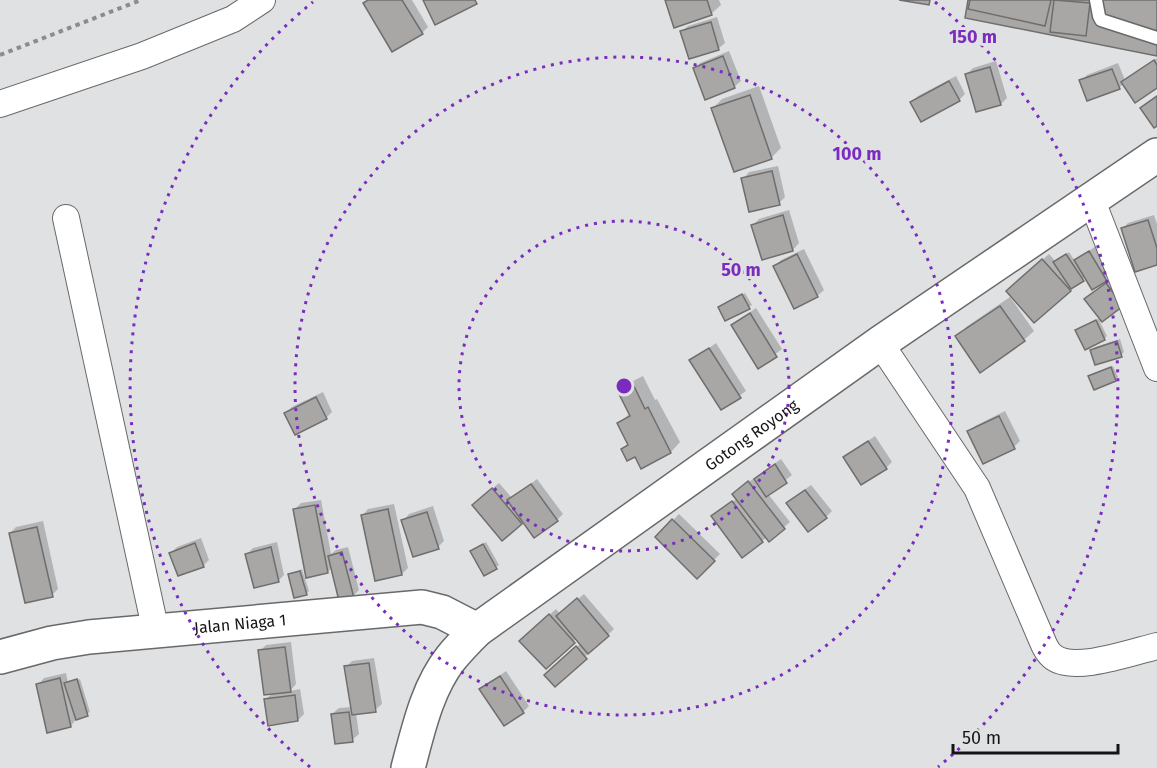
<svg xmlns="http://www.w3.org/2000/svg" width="1157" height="768" viewBox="0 0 1157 768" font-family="'Fira Sans',sans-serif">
<rect width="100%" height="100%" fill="#e0e1e3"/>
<g fill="#0003">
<path d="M368,0H412L428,27L422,33L365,3Z"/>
<path d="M666,0H719L721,5L711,14Z"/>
<path d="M717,17L725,43L718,49L681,32L688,26Z"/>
<path d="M729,51L741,81L734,87L694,69L700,63Z"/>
<path d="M1157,58V87L1124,83L1119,88L1081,81L1087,75L1118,63L1125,80Z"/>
<path d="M996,61L1007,98L1001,104L967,74L973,68Z"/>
<path d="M956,76L965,94L959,100L912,102L918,96Z"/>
<path d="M759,86L781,148L772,157L735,170L713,108L722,99Z"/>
<path d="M778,166L785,197L779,203L743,179L749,172Z"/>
<path d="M789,210L799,243L793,250L763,258L753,225L759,219Z"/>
<path d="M1154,215L1157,224V263L1122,229L1128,223Z"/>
<path d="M1096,246L1112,273L1092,288L1085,277L1070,290L1014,285L1049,254L1056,262L1069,252L1075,261Z"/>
<path d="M804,249L824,290L817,296L775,266L781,260Z"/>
<path d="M1113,278L1122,305L1100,322L1107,336L1104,339L1077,330L1100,318L1092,293Z"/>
<path d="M745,293L752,305L749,307L722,305Z"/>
<path d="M1010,297L1034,331L1024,340L957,337L966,327Z"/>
<path d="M756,308L782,349L759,367L732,325Z"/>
<path d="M1120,339L1124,352L1121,355L1092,350L1095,347Z"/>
<path d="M716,343L746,391L722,408L691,361Z"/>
<path d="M1113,366L1118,377L1115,380L1090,376Z"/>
<path d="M643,376L655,400L657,399L680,442L671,452L641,467L636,455L623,449L629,443L619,424L630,413L619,392L629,383Z"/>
<path d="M323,392L332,412L326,418L285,413L292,407Z"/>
<path d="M1005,411L1020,441L1014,447L969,432L975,426Z"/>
<path d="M875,436L892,462L886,468L845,457Z"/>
<path d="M781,459L792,475L768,494L790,522L769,540L767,537L762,541L717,513L739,497L740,488Z"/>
<path d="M537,479L563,514L557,520H524L502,538L480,499L499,483L512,498Z"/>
<path d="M811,485L832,511L826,517L794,497Z"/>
<path d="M321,500L331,554L336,550L348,547L359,590L353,596L332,567L328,572L295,509L301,503Z"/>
<path d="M394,504L408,568L402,574L362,516L368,509Z"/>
<path d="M433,506L444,541L438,547L403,521L409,514Z"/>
<path d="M679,514L720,554L697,577L657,537Z"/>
<path d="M43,521L58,589L52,595L10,533L16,527Z"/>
<path d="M201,538L209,560L203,566L171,553L177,547Z"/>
<path d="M277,542L284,575L278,581L247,554L253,548Z"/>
<path d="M486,542L499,565L485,574L472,551Z"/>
<path d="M302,569L309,591L306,594L289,575Z"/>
<path d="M584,594L614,629L555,685L552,669L581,643L577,638L546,667L527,635L556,609L560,614Z"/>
<path d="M291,642L296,684L290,691L300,689L304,714L298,720L266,699L273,693L260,651L266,645Z"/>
<path d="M374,658L382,704L375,710L356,713L359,734L352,740L332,714L339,708L352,707L346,667L352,661Z"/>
<path d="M506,671L529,706L523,712L481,689Z"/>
<path d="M66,673L68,683L80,679L90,712L77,718L71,726L38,685L44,678Z"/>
</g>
<g fill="#a8a7a6" stroke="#6f6e6d" stroke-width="1.5">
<path d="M368,0H402L423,34L392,52L363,3Z"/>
<path d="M423,0H475L477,4L435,25Z"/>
<path d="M665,0H707L712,15L674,28Z"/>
<path d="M899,0H930L929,5Z"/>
<path d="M968,0H1157V56L965,18Z"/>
<path d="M970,0H1051L1045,26L968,9Z"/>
<path d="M1054,0L1090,3L1086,36L1050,32Z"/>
<path d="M711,22L719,50L689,59L680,31Z"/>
<path d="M723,56L735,88L705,100L693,68Z"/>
<path d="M1154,60L1157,65V88L1135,103L1121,82Z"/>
<path d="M990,67L1001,105L976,112L965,74Z"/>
<path d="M1112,69L1120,89L1087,101L1079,80Z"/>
<path d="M949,81L960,101L921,122L910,102Z"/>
<path d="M750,95L772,159L734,172L711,108Z"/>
<path d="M1157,96V126L1154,128L1140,108Z"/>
<path d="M772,171L780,205L749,212L741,178Z"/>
<path d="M783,215L793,251L762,260L751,225Z"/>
<path d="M1148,220L1157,248V265L1135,272L1121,228Z"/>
<path d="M1089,251L1107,281L1092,290L1074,260Z"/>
<path d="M797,254L818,297L794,309L773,266Z"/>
<path d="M1066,254L1084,281L1071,289L1053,262Z"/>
<path d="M1042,259L1071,291L1034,323L1006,291Z"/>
<path d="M1106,283L1123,306L1102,322L1084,299Z"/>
<path d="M742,294L750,309L725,321L718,307Z"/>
<path d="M1000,306L1025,341L980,373L955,336Z"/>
<path d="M750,313L777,357L758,369L731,325Z"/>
<path d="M1096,320L1105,340L1085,350L1075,330Z"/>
<path d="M1117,341L1122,357L1095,365L1090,350Z"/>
<path d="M709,348L741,398L721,410L689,360Z"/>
<path d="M1111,367L1116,381L1094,390L1088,376Z"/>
<path d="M633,384L645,409L648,407L671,453L641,469L635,457L627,461L621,449L628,445L617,423L630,416L618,392Z"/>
<path d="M316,397L327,419L295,435L284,413Z"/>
<path d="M999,416L1015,449L983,464L967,431Z"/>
<path d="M868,441L887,469L861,485L843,457Z"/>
<path d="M775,464L787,483L766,497L754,479Z"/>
<path d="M748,481L785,529L769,542L732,494Z"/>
<path d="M531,484L558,521L534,538L507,500Z"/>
<path d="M492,488L522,524L502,541L472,505Z"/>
<path d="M805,490L827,518L808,532L786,503Z"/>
<path d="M732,501L763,542L742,558L711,516Z"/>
<path d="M315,505L328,573L306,578L293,509Z"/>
<path d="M388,509L402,575L375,581L361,515Z"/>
<path d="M427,512L439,549L413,557L401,520Z"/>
<path d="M672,519L715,561L697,579L655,537Z"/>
<path d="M37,527L53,597L25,603L9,533Z"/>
<path d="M195,543L204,567L178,576L169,553Z"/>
<path d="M483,544L497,569L484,576L470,551Z"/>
<path d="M271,547L279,582L254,588L245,554Z"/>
<path d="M342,552L354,598L339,601L328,556Z"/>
<path d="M300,571L307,595L294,598L288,574Z"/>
<path d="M577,598L609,636L588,654L556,616Z"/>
<path d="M549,614L575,643L546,669L519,641Z"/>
<path d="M576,646L587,659L555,687L544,675Z"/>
<path d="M285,647L291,692L264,695L258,650Z"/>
<path d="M369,663L376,712L352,715L344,666Z"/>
<path d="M500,676L524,713L504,726L479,689Z"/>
<path d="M60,678L71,727L47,733L36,684Z"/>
<path d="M77,679L88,716L76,720L64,683Z"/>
<path d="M295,695L298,721L268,726L264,699Z"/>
<path d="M349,712L353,742L335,744L331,714Z"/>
</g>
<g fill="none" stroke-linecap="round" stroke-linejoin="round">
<g stroke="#68696a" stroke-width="15">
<path id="lane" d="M1096,0L1099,16L1101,20L1157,38"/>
</g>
<g stroke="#68696a" stroke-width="28">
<g id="street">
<path d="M0,104L142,56L233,19L262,0"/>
<path d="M1092,201L1157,368"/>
<path d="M66,218L156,632"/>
<path d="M880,343L977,488L1042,640C1044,645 1047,652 1052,656C1072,674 1132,652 1157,646"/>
</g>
</g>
<g stroke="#68696a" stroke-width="36">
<g id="secondary">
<path id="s1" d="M0,657L52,643L89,637L422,607L442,612L477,630"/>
<path id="s2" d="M408,768C418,731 427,688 451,658C459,648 468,639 477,630L880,343L1157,155"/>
</g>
</g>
<path stroke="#8b8c8e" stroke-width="4" stroke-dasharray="4.5 4.5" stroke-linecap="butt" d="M0,55L141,0"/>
<use href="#lane" stroke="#fff" stroke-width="12"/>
<use href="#street" stroke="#fff" stroke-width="26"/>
<use href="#secondary" stroke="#fff" stroke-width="33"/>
</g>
<g fill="none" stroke="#7b2cbf" stroke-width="3" stroke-dasharray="3 6">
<circle cx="624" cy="386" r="165"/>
<circle cx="624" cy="386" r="329"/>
<path d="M310 767A494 494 0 0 1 313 2M935 2A494 494 0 0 1 938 767"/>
</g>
<g text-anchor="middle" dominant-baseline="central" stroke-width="6" stroke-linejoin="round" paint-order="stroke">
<g font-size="16" fill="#151516" stroke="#e0e1e3">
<text stroke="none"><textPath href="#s2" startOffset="494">Gotong Royong</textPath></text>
<text stroke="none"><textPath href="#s1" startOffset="243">Jalan Niaga 1</textPath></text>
</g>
</g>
<circle cx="624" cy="386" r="9" fill="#7b2cbf" stroke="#e0e1e3" stroke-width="3"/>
<g font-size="18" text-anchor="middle" font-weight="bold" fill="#7b2cbf" stroke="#e0e1e3" stroke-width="6" stroke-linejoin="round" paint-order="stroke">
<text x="973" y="43">150 m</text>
<text x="857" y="160">100 m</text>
<text x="741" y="276">50 m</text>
</g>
<path d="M953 744v9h165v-9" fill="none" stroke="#151516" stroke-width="3"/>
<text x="962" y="744" font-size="18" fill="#151516" stroke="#e0e1e3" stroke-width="4.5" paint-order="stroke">50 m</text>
</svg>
